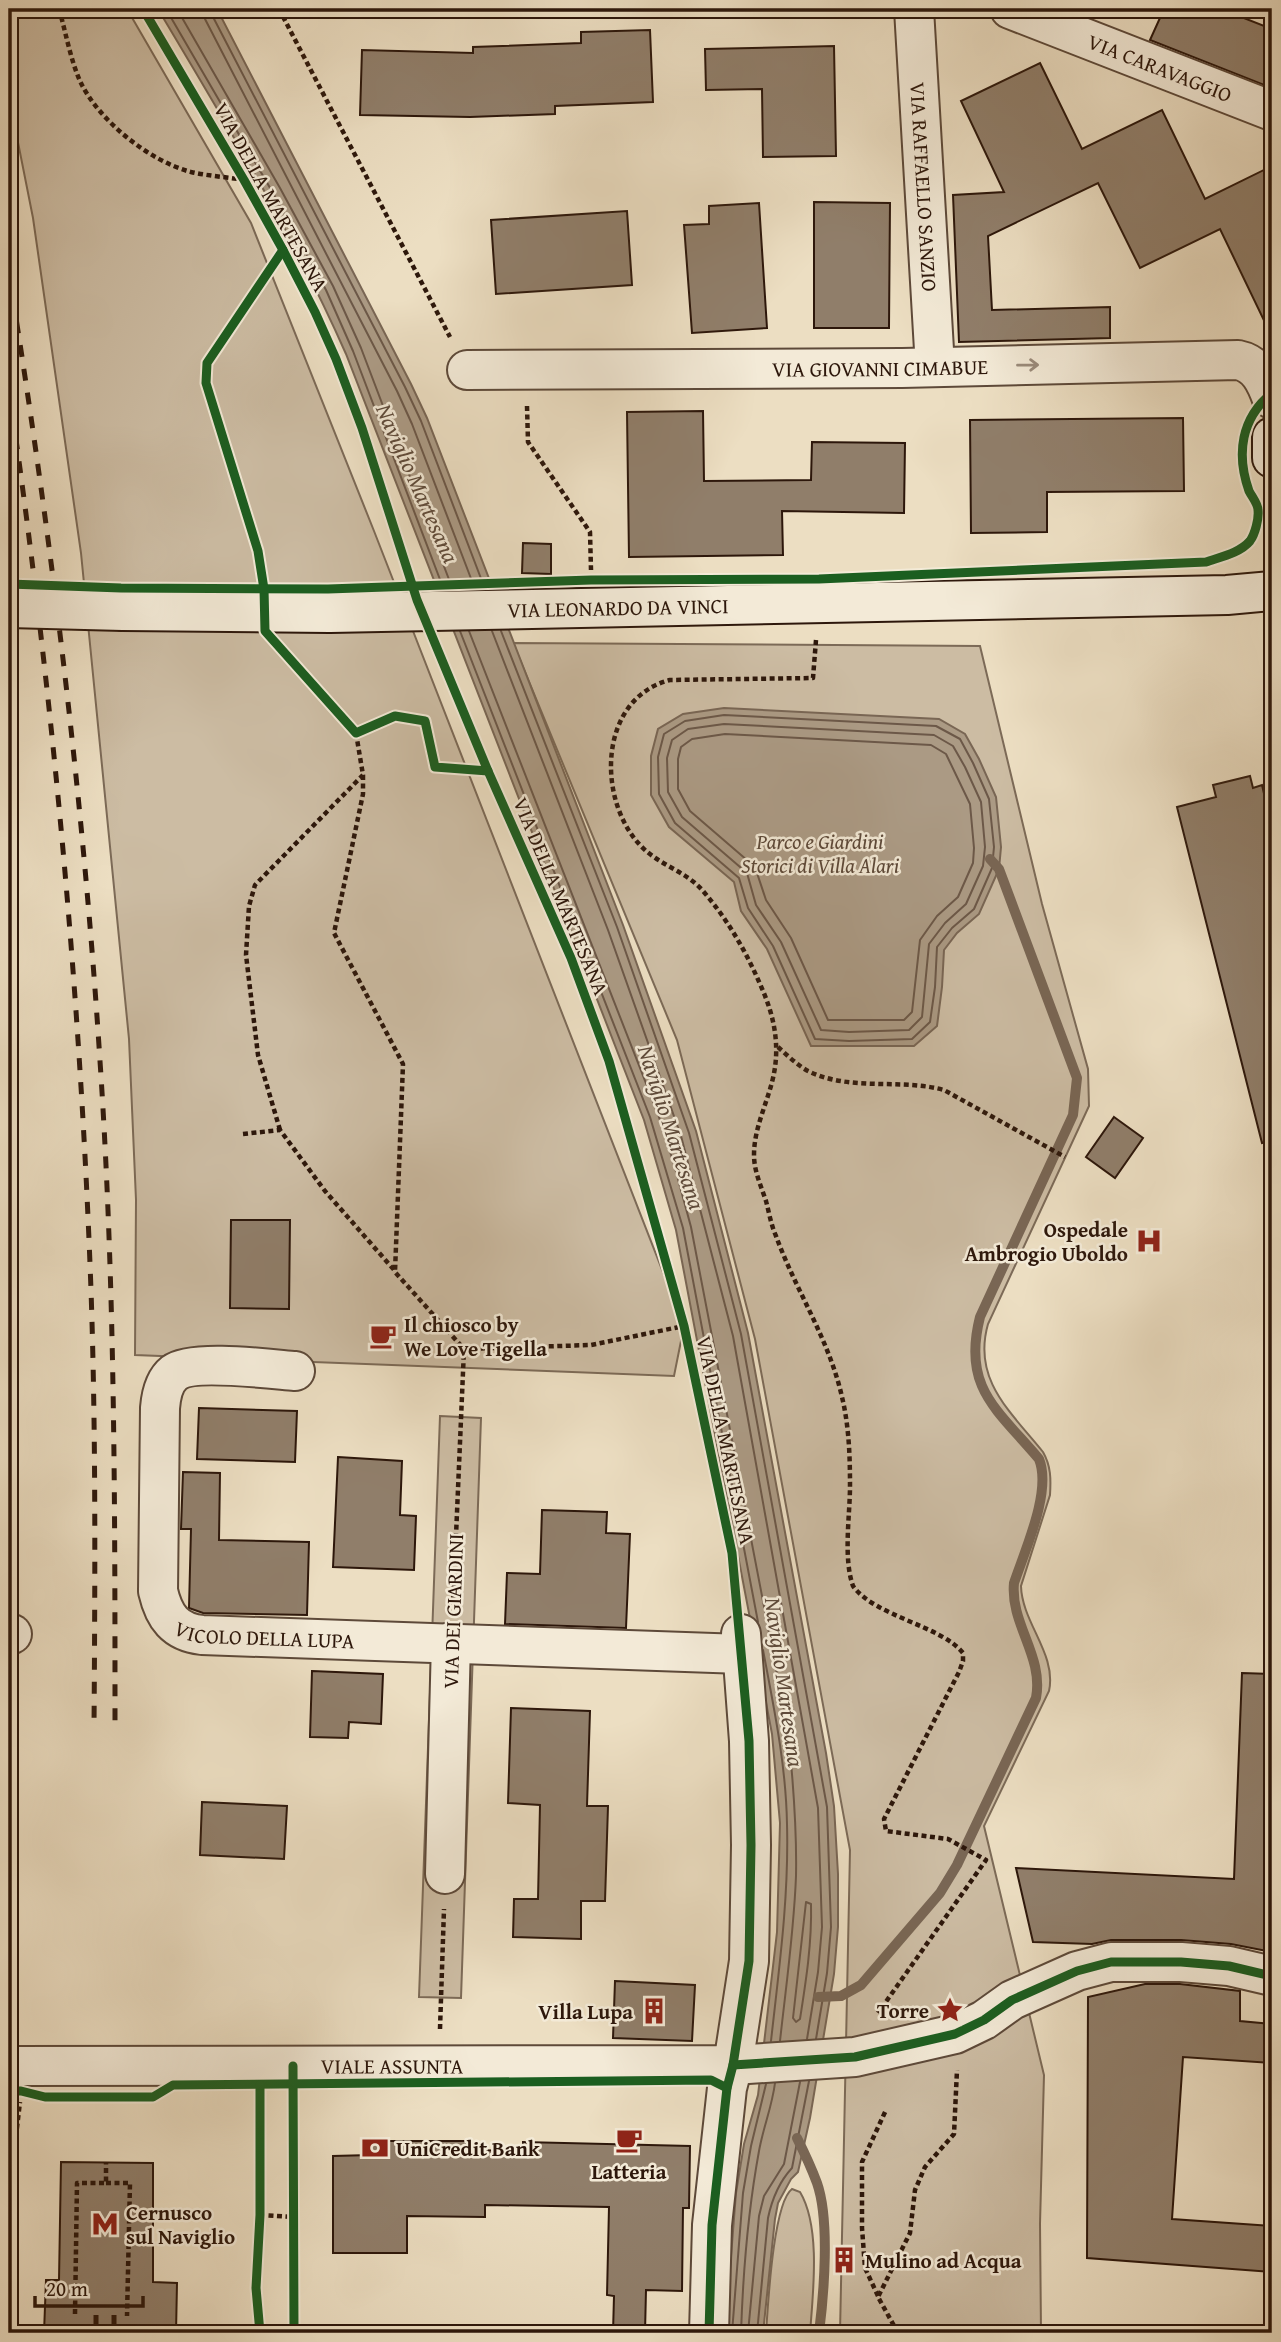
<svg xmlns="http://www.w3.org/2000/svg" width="1281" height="2342" viewBox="0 0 1281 2342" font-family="'Gentium Book Plus',serif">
<rect width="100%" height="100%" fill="#ecdec2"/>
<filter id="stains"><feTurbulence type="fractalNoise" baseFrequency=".00286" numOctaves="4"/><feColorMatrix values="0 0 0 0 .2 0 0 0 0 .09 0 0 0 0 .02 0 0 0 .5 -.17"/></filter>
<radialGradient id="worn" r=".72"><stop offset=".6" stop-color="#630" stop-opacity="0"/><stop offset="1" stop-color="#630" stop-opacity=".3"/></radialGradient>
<g fill="#ccbca3" stroke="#7c6a57" stroke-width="2">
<path d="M9,9H127L251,223L374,531L684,1326L674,1376L135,1355L136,1200L129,1039L81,553L33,218L9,97Z"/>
<path d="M513,643L980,646L1042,904L1088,1069L1089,1106L988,1324C972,1380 1011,1412 1043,1452C1051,1466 1051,1479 1050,1495L1021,1586C1022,1623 1057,1654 1049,1691L984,1826L1044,2075L1040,2224L1041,2333H840L850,1850L755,1339L677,1040Z"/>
<path d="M440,1416L481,1418L461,1998L419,1997Z"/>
<path d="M792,2189L800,2192C821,2227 813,2293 810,2333H766C768,2306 773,2203 792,2189Z"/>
</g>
<g fill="#ab9a84" stroke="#796654" stroke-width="2">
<path d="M158,9H217L411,384L427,418L623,925L696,1131L748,1333L826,1753L834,1806L838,1874V1927L834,1974L810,2118L798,2172L791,2179L778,2203L775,2219L763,2333H725L736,2193L744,2144L758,2095L777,1932L780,1823L772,1734L676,1230L644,1120L346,354C293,234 225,121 158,9Z"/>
<path d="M724,708L939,719L965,734L979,759L996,797L1001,847L999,869L979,914L957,933L944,950L942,987L937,1026L914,1046H811L767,949L741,911L734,882L669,827L651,795V756L658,729L683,714Z"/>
</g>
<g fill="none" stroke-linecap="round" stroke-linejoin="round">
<g stroke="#6c5848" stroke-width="2">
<path d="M166,9L273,193L326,290L353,351L444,590"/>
<path d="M177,9L280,188L333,286L361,348L453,590"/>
<path d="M203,9L205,19L397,391L412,424L475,589"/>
<path d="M212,9V15L405,387L421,421L485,589"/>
<path d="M460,631L650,1117L683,1228L758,1622"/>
<path d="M469,631L658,1114L674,1164L691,1227L788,1731C793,1779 797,1827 796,1876C794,1931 786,1986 780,2041"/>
<path d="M492,631L608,930L681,1136L733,1336L818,1808L822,1927L818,1972L807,2039"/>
<path d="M501,631L617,927L689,1133L741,1334L827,1807L831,1927L827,1973L816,2039"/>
<path d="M724,715L936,726L960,739L973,763L989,799L994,847L992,868L974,909L952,928L937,947L935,987L930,1022L912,1039L849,1041L815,1039L773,946L748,908L739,878L675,823L659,794L658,757L664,734L685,721Z"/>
<path d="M724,724L934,735L953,746L965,767L981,802L985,847L983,866L966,904L945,923L929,944L922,1017L909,1030L849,1032L821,1030L781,942L756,905L747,873L682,817L668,792L667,758L672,740L688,729Z"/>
<path d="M725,734L931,745L946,754L970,804L974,848L973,863L958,897L937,916L920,940L912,1012L904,1020H828L791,938L766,900L755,867L690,811L678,789V759L681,747L692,739Z"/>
<path d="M763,1650C774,1708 786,1765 787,1824C789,1897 779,1969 771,2041"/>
<path d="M806,1902L811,1904C812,1943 806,1981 800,2019L796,2022L793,2018Z"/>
<path d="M732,2333L743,2193L751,2146L766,2084"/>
<path d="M741,2333C743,2272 748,2211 759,2151C763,2128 772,2107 775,2083"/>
<path d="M748,2333L759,2216L764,2196L784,2164L800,2082"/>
<path d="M757,2333L768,2218C772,2199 779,2182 792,2168L809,2081"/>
</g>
<g stroke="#796654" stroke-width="10">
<path d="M818,1997L841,1996L861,1985L940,1893L957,1865L1036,1698C1044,1656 1010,1624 1014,1583C1025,1550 1052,1491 1039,1459C997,1409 962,1388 980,1317L1073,1115L1077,1078L999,869L990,859"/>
<path d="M797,2138C804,2152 811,2167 817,2183C830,2220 824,2293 819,2333"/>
</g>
</g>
<g fill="#907e6a" stroke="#2d170b" stroke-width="2">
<path d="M1164,9H1221L1272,29V88L1150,40Z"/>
<path d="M650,30L653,102L555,106V114L470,117L360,115L362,50L473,53V47L581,43V32Z"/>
<path d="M834,46L836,156L763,157L762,89L706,90L705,49Z"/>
<path d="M1040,63L1082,149L1162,110L1205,199L1272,166V337L1220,229L1140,268L1098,183L988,236L992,310L1110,307V338L959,342L953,195L1004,192L961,101Z"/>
<path d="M814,202L890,203L889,328H814Z"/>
<path d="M759,203L767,328L692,333L684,225L709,224V206Z"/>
<path d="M627,211L632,285L496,294L491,220Z"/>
<path d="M703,411L704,481L811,480L812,442L905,443L904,513L782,511L783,555L629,557L627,412Z"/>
<path d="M1183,418L1184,491L1047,492V532L971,533L970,420Z"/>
<path d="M523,543L551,544V574L522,573Z"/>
<path d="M1250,776L1253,788L1262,785L1272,828V1141L1262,1143L1177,807L1216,797L1213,785Z"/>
<path d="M1114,1117L1143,1138L1115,1178L1086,1157Z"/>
<path d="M231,1220H290L289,1309L230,1308Z"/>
<path d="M199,1408L297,1411L295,1462L197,1459Z"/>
<path d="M338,1457L402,1461L400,1515L416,1516L414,1570L333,1567Z"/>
<path d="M183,1472L220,1473L219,1540L309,1542L307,1615L203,1613L189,1608L191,1529H181Z"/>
<path d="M542,1510L607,1512L606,1533L630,1534L626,1628L505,1624L507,1573L540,1574Z"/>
<path d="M312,1671L383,1674L381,1724L349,1722L348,1738L310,1737Z"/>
<path d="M1242,1673L1272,1674L1270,1815H1272V1952L1231,1944L1181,1940H1111L1092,1944L1033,1942L1016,1868L1234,1879Z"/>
<path d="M511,1708L590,1711L587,1806H608L605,1901H581V1939L513,1937L514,1899H538L540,1805L508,1803Z"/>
<path d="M202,1802L287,1806L284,1859L200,1855Z"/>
<path d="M615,1981L695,1985L692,2041L613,2038Z"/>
<path d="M1145,1984H1180L1240,1991V2021L1272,2024V2063L1183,2057L1172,2219L1272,2226V2272L1087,2258L1088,1997Z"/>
<path d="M371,2141H466V2150L523,2151V2142L690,2146L689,2208H683L682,2291L646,2290L645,2333H613L614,2296L607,2295L609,2207L485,2205V2217L407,2216V2253H333V2156L371,2155Z"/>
<path d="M61,2162L153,2163V2282L177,2283L176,2333H44L46,2280H59Z"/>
</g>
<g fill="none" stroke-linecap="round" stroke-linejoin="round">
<g stroke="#5d4939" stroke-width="42">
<g id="street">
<path id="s1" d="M914,9L935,367"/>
<path id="s2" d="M1010,9L1272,111"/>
<path id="s3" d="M467,370L902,368L1238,360C1258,364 1266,382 1272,399"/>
<path id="s4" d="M295,1371C270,1369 192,1359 174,1373C164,1381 161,1396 160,1408L158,1591C164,1617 175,1632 202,1635L742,1654"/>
<path d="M9,1634H12"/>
<path d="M445,1874L451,1642"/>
<path id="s5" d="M9,2066L733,2065L855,2057L955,2034L984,2020L1012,2000L1077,1971L1111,1962H1181L1229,1966L1272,1976"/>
<path d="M709,2333L712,2225L727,2088L733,2065L749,1961L751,1845L749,1741L741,1634"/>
</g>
</g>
<g stroke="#2d170b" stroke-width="42">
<g id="secondary">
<path d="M1272,437V458"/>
<path id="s6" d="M123,611L330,613L1227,595L1272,591"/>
</g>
</g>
<g stroke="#2d170b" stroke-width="4.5" stroke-dasharray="5 3.5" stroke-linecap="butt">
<path d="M59,9C66,33 70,58 80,81C98,120 149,161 191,172C208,176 227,177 244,180"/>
<path d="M279,9L450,337"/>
<path d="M527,406L528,442L590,532L591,570"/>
<path d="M262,576L258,551L206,383L207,363L283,250"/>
<path d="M816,640L813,678L670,680C599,698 596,798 640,845C658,865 686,871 703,891C729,921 748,955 763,991C775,1019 780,1048 773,1078C767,1104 754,1128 754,1155C754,1171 761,1186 766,1201C769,1212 771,1225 776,1236C796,1291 829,1339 842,1397C849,1426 850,1456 850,1486C850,1515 843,1558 853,1586C874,1616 942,1626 963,1653V1661L959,1672L884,1819L886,1831L948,1839L986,1860L878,2013"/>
<path d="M283,651L356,733L395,716L425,721L435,767L488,771"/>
<path d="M356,733L363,775V794L334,933L403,1064L395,1272L464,1349L591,1345L684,1326"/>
<path d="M778,1047C787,1055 797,1065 808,1071C851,1092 900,1078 944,1090L1065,1157"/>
<path d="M280,1130L258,1055L246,955L249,906L255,885L363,775"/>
<path d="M243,1134L280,1130L325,1191L395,1271"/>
<path d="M453,1606L464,1349"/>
<path d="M440,2029L444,1909"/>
<path d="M106,2183H130L127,2316"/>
<path d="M9,2196L20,2102"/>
<path d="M260,2215L293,2217"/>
<path d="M878,2296L865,2268L862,2228V2162L886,2110"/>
<path d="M75,2314L77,2183H106V2162"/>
<path d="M260,2333L256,2288L260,2215V2103"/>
<path d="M898,2333L878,2297L910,2233L915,2190L925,2167L954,2134L957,2070"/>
</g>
<use href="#street" stroke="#f3ead7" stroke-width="38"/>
<use href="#secondary" stroke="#f3ead7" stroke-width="38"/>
<g stroke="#2d170b" stroke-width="5" stroke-dasharray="12 12" stroke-linecap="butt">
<path d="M9,274C51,535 83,797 100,1061C115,1283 115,1506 115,1728"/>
<path d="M9,390C52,688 80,989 91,1290C96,1436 95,1582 94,1729"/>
<path d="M96,2315V2333"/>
<path d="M114,2315V2333"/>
</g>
<g stroke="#2d170b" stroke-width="42" stroke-linecap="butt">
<path id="secondary-bridge" d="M9,608L123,611"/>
</g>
<use href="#secondary-bridge" stroke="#f3ead7" stroke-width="38"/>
<g stroke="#f3ead7" stroke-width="13">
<g id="cycleway">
<path d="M143,9L244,180L283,250L315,312L336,359L362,428L417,600L488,771L571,958L609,1061L684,1326L732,1553L749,1741L751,1845L749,1961L733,2065L727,2088L712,2225L709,2333"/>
<path d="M283,250L207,363L206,383L258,551L264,589L265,631L356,733L395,716L425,721L435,767L488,771"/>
<path d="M9,584L121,588L328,589L591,580L819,579L1206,562C1220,557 1240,553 1250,541C1255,534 1259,519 1258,510C1258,504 1252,497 1249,491C1236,454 1241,418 1272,393"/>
<path d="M733,2065L855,2057L955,2034L984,2020L1012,2000L1077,1971L1111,1962H1181L1229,1966L1272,1976"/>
<path d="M293,2066L294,2333"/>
<path d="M9,2091H21L45,2097H153L173,2085L711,2080L727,2088"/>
<path d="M260,2333L256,2288L260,2215V2085"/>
</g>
</g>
<use href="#cycleway" stroke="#1b5e20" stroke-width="9"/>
</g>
<defs><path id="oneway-shaft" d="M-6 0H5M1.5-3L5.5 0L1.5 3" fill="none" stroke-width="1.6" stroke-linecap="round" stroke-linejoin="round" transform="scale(1.75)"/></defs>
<use stroke="#9a8b7b" href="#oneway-shaft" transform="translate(1028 365) rotate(-1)"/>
<defs>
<g id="hospital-bare" transform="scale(2.1)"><path d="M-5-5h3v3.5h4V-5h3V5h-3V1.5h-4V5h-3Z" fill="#8f2418" stroke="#f3ead7" stroke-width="2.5" paint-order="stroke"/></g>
<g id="cafe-bare" transform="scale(2.1)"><path d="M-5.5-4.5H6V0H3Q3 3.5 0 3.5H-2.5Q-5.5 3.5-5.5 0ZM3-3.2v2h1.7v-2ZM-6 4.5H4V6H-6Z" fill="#8f2418" stroke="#f3ead7" stroke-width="2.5" paint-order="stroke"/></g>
<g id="sight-bare" transform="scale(2.1)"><path d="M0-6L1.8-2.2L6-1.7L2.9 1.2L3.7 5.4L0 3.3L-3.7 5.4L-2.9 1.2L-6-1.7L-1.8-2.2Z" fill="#8f2418" stroke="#f3ead7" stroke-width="2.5" paint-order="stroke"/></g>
<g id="building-bare" transform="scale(2.1)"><path d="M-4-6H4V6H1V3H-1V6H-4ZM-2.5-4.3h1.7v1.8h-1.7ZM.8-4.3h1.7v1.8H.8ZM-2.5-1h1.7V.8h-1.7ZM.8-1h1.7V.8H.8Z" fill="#8f2418" stroke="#f3ead7" stroke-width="2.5" paint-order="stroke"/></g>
<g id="bank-bare" transform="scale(2.1)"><path d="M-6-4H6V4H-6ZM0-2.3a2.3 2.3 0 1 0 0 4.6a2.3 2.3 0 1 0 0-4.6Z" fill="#8f2418" stroke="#f3ead7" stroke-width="2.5" paint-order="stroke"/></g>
<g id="metro-bare" transform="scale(2.1)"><path d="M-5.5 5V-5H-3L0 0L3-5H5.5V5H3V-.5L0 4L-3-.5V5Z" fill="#8f2418" stroke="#f3ead7" stroke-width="2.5" paint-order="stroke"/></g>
</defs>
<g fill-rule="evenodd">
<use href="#hospital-bare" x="1149" y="1241"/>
<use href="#cafe-bare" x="383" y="1336"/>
<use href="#sight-bare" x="950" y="2010"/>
<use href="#building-bare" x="654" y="2011"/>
<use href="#cafe-bare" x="629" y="2140"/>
<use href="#bank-bare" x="375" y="2148"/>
<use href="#metro-bare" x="105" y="2224"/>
<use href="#building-bare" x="844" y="2260"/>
</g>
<g text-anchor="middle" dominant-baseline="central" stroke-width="5" stroke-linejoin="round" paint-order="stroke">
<g font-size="21" fill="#2d170b" stroke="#f3ead7">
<text stroke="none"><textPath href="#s2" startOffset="161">VIA CARAVAGGIO</textPath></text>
<text stroke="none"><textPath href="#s1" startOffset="178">VIA RAFFAELLO SANZIO</textPath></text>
<text transform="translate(271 197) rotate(61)">VIA DELLA MARTESANA</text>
<text stroke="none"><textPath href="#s3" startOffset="413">VIA GIOVANNI CIMABUE</textPath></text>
<text stroke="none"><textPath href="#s6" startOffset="495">VIA LEONARDO DA VINCI</textPath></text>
<text transform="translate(561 896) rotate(67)">VIA DELLA MARTESANA</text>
<text transform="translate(726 1440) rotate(78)">VIA DELLA MARTESANA</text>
<text transform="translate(453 1611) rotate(-88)">VIA DEI GIARDINI</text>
<text stroke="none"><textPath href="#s4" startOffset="474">VICOLO DELLA LUPA</textPath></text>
<text stroke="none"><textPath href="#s5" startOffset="383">VIALE ASSUNTA</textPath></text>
</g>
<g font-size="21" font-style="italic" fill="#5d4939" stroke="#f3ead7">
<text x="820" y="841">Parco e Giardini<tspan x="820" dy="24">Storici di Villa Alari</tspan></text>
</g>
<g font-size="21" font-weight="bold" fill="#2d170b" stroke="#f3ead7" text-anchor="start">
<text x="1128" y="1229" text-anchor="end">Ospedale<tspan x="1128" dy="24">Ambrogio Uboldo</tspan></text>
<text x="404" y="1324">Il chiosco by<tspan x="404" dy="24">We Love Tigella</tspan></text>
<text x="929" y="2010" text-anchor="end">Torre</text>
<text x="633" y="2011" text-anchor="end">Villa Lupa</text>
<text x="396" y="2148">UniCredit Bank</text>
<text x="629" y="2171" text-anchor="middle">Latteria</text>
<text x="126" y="2212">Cernusco<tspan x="126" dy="24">sul Naviglio</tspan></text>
<text x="865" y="2260">Mulino ad Acqua</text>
</g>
<g font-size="23" font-style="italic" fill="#5f4b3b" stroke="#f3ead7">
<text transform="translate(418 483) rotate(66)">Naviglio Martesana</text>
<text transform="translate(672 1127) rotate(72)">Naviglio Martesana</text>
<text transform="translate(785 1682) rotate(82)">Naviglio Martesana</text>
</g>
</g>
<rect width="1281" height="2342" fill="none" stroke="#ecdec2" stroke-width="35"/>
<rect x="10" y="10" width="1260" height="2321" fill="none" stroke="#2d170b" stroke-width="3.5"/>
<rect x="18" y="18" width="1246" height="2307" fill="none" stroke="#2d170b" stroke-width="2"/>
<path d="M35 2296v10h108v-10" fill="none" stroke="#2d170b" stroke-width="3.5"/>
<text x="46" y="2296" font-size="21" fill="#2d170b" stroke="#f3ead7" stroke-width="5" paint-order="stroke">20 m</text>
<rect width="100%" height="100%" filter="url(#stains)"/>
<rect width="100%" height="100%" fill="url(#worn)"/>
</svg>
